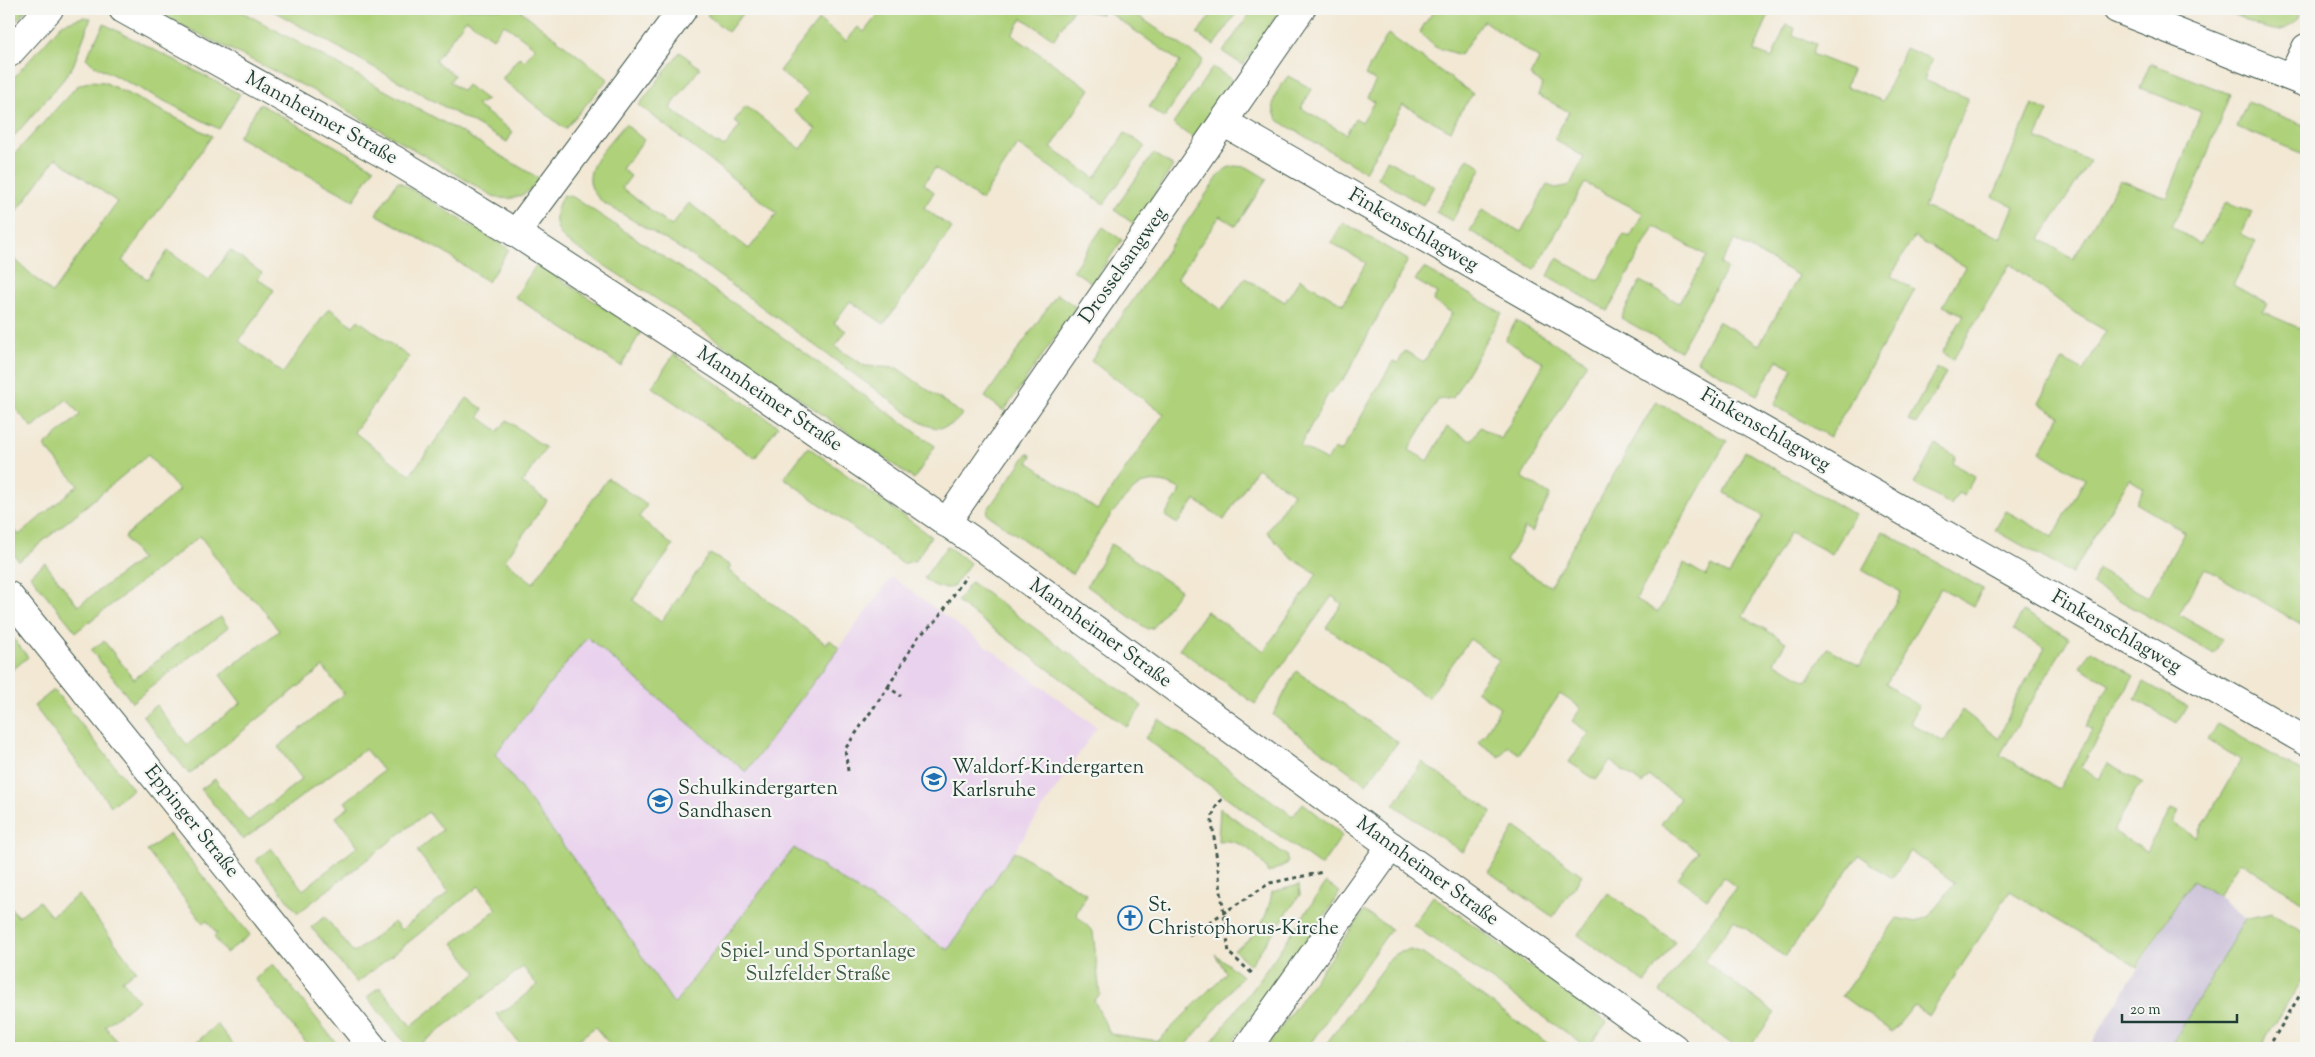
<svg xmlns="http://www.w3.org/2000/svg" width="2315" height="1057" viewBox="0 0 2315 1057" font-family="'Sorts Mill Goudy',serif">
<rect width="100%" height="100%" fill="#f6f6f2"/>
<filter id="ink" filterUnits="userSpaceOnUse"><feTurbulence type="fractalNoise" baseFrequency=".02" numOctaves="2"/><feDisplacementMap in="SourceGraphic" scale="10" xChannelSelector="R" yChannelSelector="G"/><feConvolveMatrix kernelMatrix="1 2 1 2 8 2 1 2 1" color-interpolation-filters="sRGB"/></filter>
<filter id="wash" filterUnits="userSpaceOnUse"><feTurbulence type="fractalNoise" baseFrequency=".0096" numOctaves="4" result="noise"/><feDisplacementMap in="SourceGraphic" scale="20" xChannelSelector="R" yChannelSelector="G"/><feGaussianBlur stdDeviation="1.12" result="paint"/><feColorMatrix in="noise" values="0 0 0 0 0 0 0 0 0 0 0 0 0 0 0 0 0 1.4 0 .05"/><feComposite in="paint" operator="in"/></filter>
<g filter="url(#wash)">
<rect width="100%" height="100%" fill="#f2e8d4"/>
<path fill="#e9d2ed" d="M892,577L1097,727L948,950L794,848L674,1004L602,897L495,754L587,637L746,771Z"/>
<path fill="#c9bfd7" d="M2192,880L2218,896L2245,919L2170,1048H2089Z"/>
<g fill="#aed17a" stroke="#668757">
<path d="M9,9H27L9,29Z"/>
<path d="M149,9H237L461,132L540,179C527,195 514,203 493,196L314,91Z"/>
<path d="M270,9H523L521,11L608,79L565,129L502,79L519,57L525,61L535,47L504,24L493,38L466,19L435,61L454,75L450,82L462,91L467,85L487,100L476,105L513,132L507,142Z"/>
<path d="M712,9H746L728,32L707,15Z"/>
<path d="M874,9H1128L1203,60L1164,118L1149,107L1180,62L1105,10L1101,14L1073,9L1054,39L1022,18L1012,35L1090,89L1051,148L1095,178L1125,133L1145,146L1104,204L1018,145L981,200L935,168L924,184L934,192L924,208L952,228L884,324L850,301L834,323L846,331L835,347L865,366L897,368L962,414C951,431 934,431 919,421L686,252L604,203C570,176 606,149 625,124L644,140L622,169L631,176L622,188L671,226L689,203L749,249L777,213L639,105L680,52L700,68L670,108L716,144L718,143L724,147L740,126L734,121L746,106L801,149L816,129L794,111L808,94L779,71L819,20L846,41L858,27L864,32L879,13Z"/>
<path d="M1215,9H1239L1214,45L1197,34Z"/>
<path d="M1253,9H1281L1243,65L1223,52Z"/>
<path d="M1435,9H1771L1754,51L1772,58L1786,25L1795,28L1793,35L1816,44L1812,54L1852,70L1846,86L1883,101L1905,48L1932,59L1924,80L1968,98L1924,207L2001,238L2014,206L1993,197L2032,104L2048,111L2036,138L2090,161L2040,239L2073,259L2120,180L2167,198L2201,112L2140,88L2150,63L2230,94L2193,191L2171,226L2200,244L2226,202L2252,212L2241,234L2256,241L2233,285L2268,304L2263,312L2304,330L2306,326V627L2205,568L2179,614L2222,639L2214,654L2093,585L2098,569L2148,597L2185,532L2136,503L2144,488L2129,479L2072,574L1995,530L2006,511L2053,537L2085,479L2040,452L2060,416L2039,403L2063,360L2083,371L2106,331L2075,313L2010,264L1953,360L1942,353L1964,315L1943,306L1965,267L1914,237L1891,276L1915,290L1830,437L1774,405L1793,368L1777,360L1757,395L1697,361L1718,321L1759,345L1799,276L1735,240L1720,264L1727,268L1680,351L1621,318L1640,281L1679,303L1707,256L1654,226L1608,311L1548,276L1557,258L1598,281L1624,234L1630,237L1643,213L1585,183L1535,269L1470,231L1482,210L1521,232L1547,185L1556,188L1570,185L1584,157L1554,139L1569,112L1538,95L1543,84L1530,76L1539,59L1484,21L1460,55L1435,47L1419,32Z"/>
<path d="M2222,9H2304C2298,17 2291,28 2281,30C2267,33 2235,14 2222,9Z"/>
<path d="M83,17L91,18L73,66L63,80L9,142V83L62,24Z"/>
<path d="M104,24L240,94L219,129L92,64L86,58Z"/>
<path d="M1388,34L1473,94L1459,114L1451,131L1403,105L1365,172L1279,121C1266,104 1278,90 1288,76L1312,89L1301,108L1346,134L1355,118L1362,122L1374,102L1367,97L1376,81L1365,75Z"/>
<path d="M1213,67L1232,80L1193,138L1173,124Z"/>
<path d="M90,81L104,82L212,136L122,261L147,279L168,251L209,280L230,250L262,273L258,279L274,290L239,341L283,373L329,308L353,326L358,320L409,357L354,432L410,475L467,398L483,409L479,417L498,431L507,420L546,448L522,483L547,501L505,560L533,583L608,478L647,505L639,517L673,546L633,600L661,622L710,554L731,566L728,570L826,644L830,640L839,648L746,772L587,637L495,754L602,897L674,1004L794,848L948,950L1014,851L1087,894L1076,914L1093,932L1100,995L1094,1000L1110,1034L1158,1041L1226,973L1215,954L1242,976L1184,1048H613L595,1027L568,1048H523L496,1014L508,1009L537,985L523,967L416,1048H409L367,997L380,987L411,1026L477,973L453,943L497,909L479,886L357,983L311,927L325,917L354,953L394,922L401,930L449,892L417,851L442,830L428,812L298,913L256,860L271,848L303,890L358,846L336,817L349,807L345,802L383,771L365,749L243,840L201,789L215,779L248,821L302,779L278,747L344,694L323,667L189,774L143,716L156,705L187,745L241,703L220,675L279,631L259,604L238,587L200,536L76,632L30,575L45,563L78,606L141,559L124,537L179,490L148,455L19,561L9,549V523L19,535L78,485L44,446L80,415L67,399L33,428L9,402V254L52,293L117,202L56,158L15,214L9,208V160L77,86Z"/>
<path d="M2247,102L2306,126V155L2237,127Z"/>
<path d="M260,104L374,168L354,200L238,137Z"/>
<path d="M1154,153L1173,166L1134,224L1114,210Z"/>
<path d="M1468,158L1482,167L1452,221L1436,212Z"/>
<path d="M1387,160L1434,186L1423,205L1377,178Z"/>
<path d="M1234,166L1247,167L1267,179L1236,226L1220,216L1177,278L1222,310L1245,278L1285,302L1300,279L1343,304L1366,263L1331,243L1343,222L1408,260L1346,376L1327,396L1300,446L1327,461L1334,449L1341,452L1393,361L1398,363L1405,351L1424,362L1452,313L1433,301L1437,293L1415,280L1424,268L1502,313L1453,398L1438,400L1409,450L1428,461L1447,427L1471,441L1480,427L1501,439L1544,363L1505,340L1516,321L1587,362L1522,477L1550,495L1532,532L1525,528L1506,561L1550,586L1656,401L1727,441L1636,599L1658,612L1676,581L1684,563L1706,576L1712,566L1729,575L1763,516L1725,493L1745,451L1855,515L1832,554L1790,532L1743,616L1786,642L1774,662L1807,681L1827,648L1860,666L1901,592L1862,570L1883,531L1983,589L1973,606L1941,588L1886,684L1919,706L1910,723L1944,742L1962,710L1999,739L2016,698L2045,648L2013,630L2023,611L2069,638L2000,755L2059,789L2092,730L2086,726L2110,684L2080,667L2091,650L2134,676L2081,768L2099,779L2108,763L2143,783L2137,789L2113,831L2146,851L2171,809L2179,812L2173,823L2196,837L2241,760L2208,740L2218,724L2306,774V904L2240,861L2218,896L2192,880L2137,967L2010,891L1929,1016L1914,1006L1892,1032L1842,996L1897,918L1916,922L1929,916L1955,883L1911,851L1892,878L1859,855L1785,957L1734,920L1704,961L1775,1013L1749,1048H1737L1660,992L1736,887L1723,877L1707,899L1678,878L1698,851L1661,824L1680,798L1649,776L1642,784L1610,761L1596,780L1569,762L1589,733L1572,721L1581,708L1560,694L1519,754L1508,746L1500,757L1478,742L1485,734L1500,707L1476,691L1499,660L1470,639L1428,698L1326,627L1342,604L1332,596L1255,704L1179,649L1206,611L1264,651L1317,574L1290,557L1267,532L1293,493L1257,468L1224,520L1195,500L1177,524L1165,516L1181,490C1170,483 1153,478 1141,485C1117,498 1088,551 1072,574L987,514L988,509L1028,453L1032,456L1028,462L1097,510L1164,414L1091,361L1220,174L1227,168Z"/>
<path d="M398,181L509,249L488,282L445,253L376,214Z"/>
<path d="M563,195L573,197L750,314L935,446L914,479L675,311L565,240C552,226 554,211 563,195Z"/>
<path d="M1103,227L1122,240L1092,283L1073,270Z"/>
<path d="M537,264L641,332L621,366L515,297Z"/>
<path d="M1057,294L1076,307L1004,411L985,397Z"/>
<path d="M674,354L778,426L755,458L652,387Z"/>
<path d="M1937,368L1946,373L1916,424L1908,420Z"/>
<path d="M1936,445L1956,456L1953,464L1975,476L1964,496L1958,493L1951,505L1914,484Z"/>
<path d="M808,447L931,536L916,560L903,564L784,478Z"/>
<path d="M1111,544L1180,590L1153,628L1147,629L1087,586Z"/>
<path d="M947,546L970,563L953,587C941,590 933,586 924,578Z"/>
<path d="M971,582L1142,706L1127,727L957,602Z"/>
<path d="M221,617L228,627L132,702L91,650L104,641L134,679L186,638Z"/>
<path d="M9,633L28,657L9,673Z"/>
<path d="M1296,671L1398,742L1366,784L1273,715Z"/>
<path d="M2144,682L2187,706L2177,723L2135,699Z"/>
<path d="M54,690L133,789L111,806L34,706Z"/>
<path d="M1159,719L1293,816L1303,803L1336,829L1342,836L1321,866L1145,738Z"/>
<path d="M1422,762L1492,812L1462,852L1394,805Z"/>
<path d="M1220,808L1286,855L1288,863L1268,873C1260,854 1239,838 1218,841Z"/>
<path d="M1515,827L1582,875L1553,917L1489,872Z"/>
<path d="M169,834L250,935L226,953L214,937L217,934L207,921L203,923L147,851Z"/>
<path d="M1326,883L1340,892L1328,911L1228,1048H1207L1262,976Z"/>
<path d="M1299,885L1300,895L1250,965L1234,950C1257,938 1268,917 1272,892Z"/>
<path d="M1608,893L1675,942L1645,983L1578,935Z"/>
<path d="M78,895L136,970L122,980L138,1000L105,1026L122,1048H16L9,1039V905L18,917L39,901L51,916Z"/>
<path d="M1433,896L1607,1022L1588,1048L1413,925Z"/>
<path d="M1364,911L1391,929L1307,1048H1266Z"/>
<path d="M2272,913L2306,934V974L2260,1048H2170L2245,919Z"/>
<path d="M1410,950L1423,954L1554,1048H1323L1391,957L1400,952Z"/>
<path d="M273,964L340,1048H310L255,979Z"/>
<path d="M217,1024L236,1048H190Z"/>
</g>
</g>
<g filter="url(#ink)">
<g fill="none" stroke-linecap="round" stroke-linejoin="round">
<g stroke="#3f574c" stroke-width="30">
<g id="minor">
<path d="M123,9L395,160L516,233L737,377L985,549L1391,846L1674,1048"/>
<path d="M2117,9L2306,83"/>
<path d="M9,53L49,9"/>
<path d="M2292,77L2306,48"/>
<path d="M1223,122L2306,741"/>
<path d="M516,233L683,9"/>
<path d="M946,523L1301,9"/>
<path d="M9,596L373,1048"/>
<path d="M1247,1048L1391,846"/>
</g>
</g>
<g stroke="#3f574c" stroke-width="3" stroke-dasharray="4 4" stroke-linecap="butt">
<path d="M888,687L918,637L937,620L966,576"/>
<path d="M848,771L845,749L888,687L901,696"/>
<path d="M1222,799L1214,810L1212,822L1229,953L1253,974"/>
<path d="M1189,935L1270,883L1323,872"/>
<path d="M9,1043L13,1048"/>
<path d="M2268,1048L2306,985"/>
</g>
<use href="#minor" stroke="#fff" stroke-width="28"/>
</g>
</g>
<defs>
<g id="school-ring" transform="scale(1.25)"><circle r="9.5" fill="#f6f6f2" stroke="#1f6fb2" stroke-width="1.5"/><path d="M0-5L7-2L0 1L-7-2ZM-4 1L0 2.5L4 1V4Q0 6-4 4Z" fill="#1f6fb2"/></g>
<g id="church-ring" transform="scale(1.25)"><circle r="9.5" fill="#f6f6f2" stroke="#1f6fb2" stroke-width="1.5"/><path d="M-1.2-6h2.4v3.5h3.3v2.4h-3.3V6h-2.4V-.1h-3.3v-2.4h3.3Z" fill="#1f6fb2"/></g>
</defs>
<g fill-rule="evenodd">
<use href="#school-ring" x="934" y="779"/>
<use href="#school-ring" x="660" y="801"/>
<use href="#church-ring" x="1130" y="918"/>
</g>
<g text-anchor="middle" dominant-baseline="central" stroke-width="4.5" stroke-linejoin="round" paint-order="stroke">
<g font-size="20" fill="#1f3d34" stroke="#f6f6f2">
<text transform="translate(321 119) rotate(29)">Mannheimer Straße</text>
<text transform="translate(1413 231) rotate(30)">Finkenschlagweg</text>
<text transform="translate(1124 266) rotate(-55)">Drosselsangweg</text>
<text transform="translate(769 400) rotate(34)">Mannheimer Straße</text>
<text transform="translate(1765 431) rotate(30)">Finkenschlagweg</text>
<text transform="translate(2116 633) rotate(30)">Finkenschlagweg</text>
<text transform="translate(1100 634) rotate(36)">Mannheimer Straße</text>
<text transform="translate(191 822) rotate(51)">Eppinger Straße</text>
<text transform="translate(1427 872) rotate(36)">Mannheimer Straße</text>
</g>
<g font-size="20" fill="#1f3d34" stroke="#f6f6f2" text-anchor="start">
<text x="952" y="768">Waldorf-Kindergarten<tspan x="952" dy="23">Karlsruhe</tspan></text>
<text x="678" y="789">Schulkindergarten<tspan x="678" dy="23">Sandhasen</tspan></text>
<text x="1148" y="906">St.<tspan x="1148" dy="23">Christophorus-Kirche</tspan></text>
</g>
<g font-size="20" fill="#3c5b42" stroke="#f6f6f2">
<text x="818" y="952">Spiel- und Sportanlage<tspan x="818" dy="23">Sulzfelder Straße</tspan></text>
</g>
</g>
<rect width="2315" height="1057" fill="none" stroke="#f6f6f2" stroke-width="30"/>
<path d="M2122 1014v8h115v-8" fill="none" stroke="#1f3d34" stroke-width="2.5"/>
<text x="2130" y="1014" font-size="15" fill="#1f3d34" stroke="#f6f6f2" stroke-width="4" paint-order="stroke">20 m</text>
</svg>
